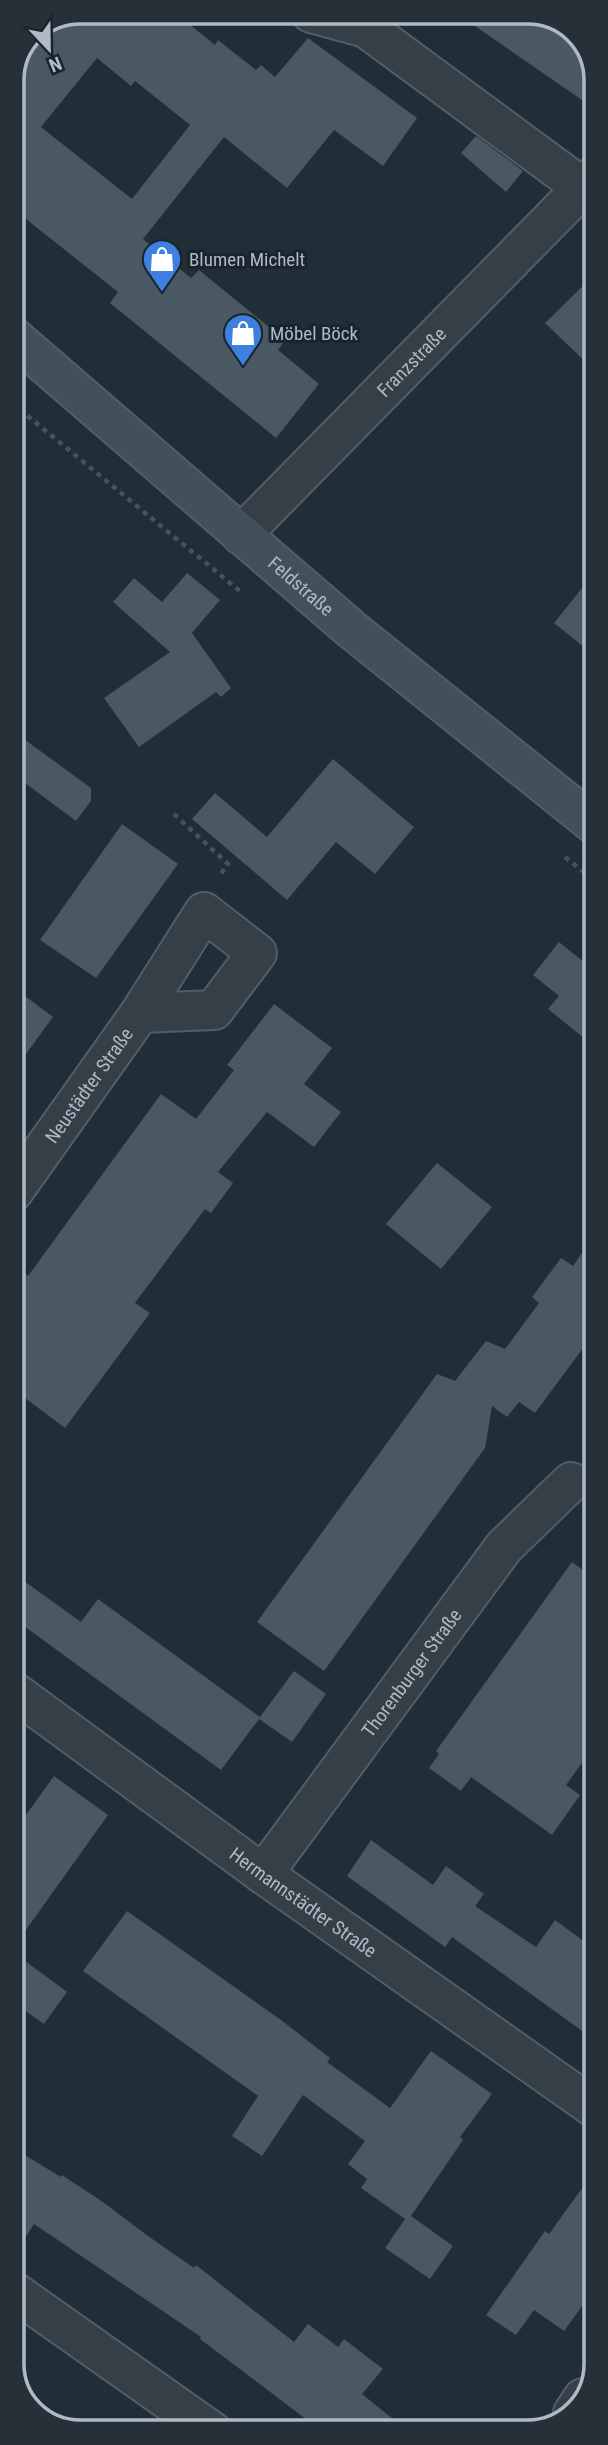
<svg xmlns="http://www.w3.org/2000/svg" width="608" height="2445" viewBox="0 0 608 2445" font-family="'Roboto Condensed',sans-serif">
<rect width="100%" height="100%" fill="#212d37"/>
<g fill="#495862" fill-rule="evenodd">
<path d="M80,12H174L215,45L218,40L256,70L261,65L275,77L308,38L417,118L383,166L334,130L287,188L224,137L143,239L191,278L199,270L285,340L278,350L319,384L276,438L110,303L118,292L12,208V80L32,32ZM97,58L131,86L135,81L190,125L132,199L41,127Z"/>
<path d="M456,13H536L576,32L595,67V109Z"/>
<path d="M476,136L523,171L506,192L461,153Z"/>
<path d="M595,274V371L545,323Z"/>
<path d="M595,572V656L554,623Z"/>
<path d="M187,573L220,600L192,633L231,688L221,697L216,692L139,747L104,698L170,652L113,602L134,578L162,602Z"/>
<path d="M13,731L91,788V801L76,821L13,774Z"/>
<path d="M333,759L414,827L375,874L336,842L287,900L192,819L215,793L267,837Z"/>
<path d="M122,824L178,864L96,978L40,940Z"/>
<path d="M559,942L585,963L595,949V1047L548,1009L559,996L533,975Z"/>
<path d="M13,987L53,1017L13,1072Z"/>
<path d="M274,1004L332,1048L304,1084L341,1112L314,1147L267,1112L218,1172L233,1183L211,1213L205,1209L135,1303L150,1313L65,1428L13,1389V1265L28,1276L161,1094L196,1119L234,1070L227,1065Z"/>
<path d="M437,1163L492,1207L441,1269L386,1224Z"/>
<path d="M595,1234V1332L535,1413L519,1402L507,1417L492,1406L485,1448L324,1671L257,1622L437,1374L455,1381L486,1341L505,1349L539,1303L532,1297L561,1258L573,1266Z"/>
<path d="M572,1562L595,1579V1745L566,1785L580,1795L552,1835L471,1777L461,1791L429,1768L439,1754L436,1751Z"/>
<path d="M13,1573L81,1622L98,1599L260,1717L294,1671L326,1694L292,1742L259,1719L221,1770L13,1618Z"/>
<path d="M54,1776L108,1815L13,1948V1833Z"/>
<path d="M371,1840L433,1885L446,1866L484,1894L475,1906L536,1947L555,1920L596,1950V2041L452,1937L445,1947L347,1876Z"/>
<path d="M127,1911L281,2020L330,2058L327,2062L390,2108L431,2051L492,2094L460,2137L463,2140L411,2216L453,2246L430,2279L385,2248L405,2219L361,2188L367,2179L348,2164L365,2141L303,2095L262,2156L232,2136L258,2096L83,1971Z"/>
<path d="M13,1952L67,1992L44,2024L24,2010H13Z"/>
<path d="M13,2148L61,2177L62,2175L103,2202L148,2236L194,2268L196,2265L294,2342L308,2324L338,2347L344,2339L383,2369L362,2394L409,2432H323L200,2339L201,2337L34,2224L13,2256Z"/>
<path d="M596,2169V2287L564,2331L534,2310L516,2335L486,2315L545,2231L549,2234Z"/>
</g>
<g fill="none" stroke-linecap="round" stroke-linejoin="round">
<g stroke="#525d65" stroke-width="42">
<g id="minor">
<path d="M311,13L366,28L583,188"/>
<path id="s1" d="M241,535L595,175"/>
<path id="s2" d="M13,1192L140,1013L204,912L257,953L214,1010L140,1013"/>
<path id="s3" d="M13,1691L263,1874L596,2109"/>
<path id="s4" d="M263,1874L504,1547L571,1482"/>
<path d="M13,2291L213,2432"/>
<path d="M573,2413L583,2398"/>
</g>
</g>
<g stroke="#525d65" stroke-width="42">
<g id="secondary">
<path id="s5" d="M12,336L351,629L595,825"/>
</g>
</g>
<g stroke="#435656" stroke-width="4.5" stroke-dasharray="5 5" stroke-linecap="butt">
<path d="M12,403L241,592"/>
<path d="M174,814L228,864L220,875"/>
<path d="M565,857L595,881"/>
</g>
<use href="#minor" stroke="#353f47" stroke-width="38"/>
<use href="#secondary" stroke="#434f5a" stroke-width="38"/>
</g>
<defs>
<g id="shop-pin" transform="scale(2.0125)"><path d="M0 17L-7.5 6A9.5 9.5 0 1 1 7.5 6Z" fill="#3f7fe0" stroke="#1a242c"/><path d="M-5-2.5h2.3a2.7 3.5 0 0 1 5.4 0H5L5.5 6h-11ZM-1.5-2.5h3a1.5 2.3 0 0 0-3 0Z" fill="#fff"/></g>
</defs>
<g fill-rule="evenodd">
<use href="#shop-pin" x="162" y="259"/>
<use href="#shop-pin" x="243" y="333"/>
</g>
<g text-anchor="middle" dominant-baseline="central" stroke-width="6" stroke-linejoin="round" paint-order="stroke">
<g font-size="19" fill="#afbac4" stroke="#1a242c" text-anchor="start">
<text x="189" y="259">Blumen Michelt</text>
<text x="270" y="333">Möbel Böck</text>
</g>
<g font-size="19" fill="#afbac4" stroke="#1a242c">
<text stroke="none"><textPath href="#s1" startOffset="243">Franzstraße</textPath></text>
<text stroke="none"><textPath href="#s5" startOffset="382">Feldstraße</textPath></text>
<text stroke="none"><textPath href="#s2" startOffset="131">Neustädter Straße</textPath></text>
<text stroke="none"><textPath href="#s4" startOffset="250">Thorenburger Straße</textPath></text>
<text stroke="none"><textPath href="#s3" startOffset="359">Hermannstädter Straße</textPath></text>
</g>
</g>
<path d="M0 0H608V2445H0ZM80 24H528A56 56 0 0 1 584 80V2364A56 56 0 0 1 528 2420H80A56 56 0 0 1 24 2364V80A56 56 0 0 1 80 24Z" fill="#263038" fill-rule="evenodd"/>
<path fill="none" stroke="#afbac4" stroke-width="3.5" d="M80 24H528A56 56 0 0 1 584 80V2364A56 56 0 0 1 528 2420H80A56 56 0 0 1 24 2364V80A56 56 0 0 1 80 24Z"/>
<g transform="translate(49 49) rotate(158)" stroke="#1a242c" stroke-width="5" paint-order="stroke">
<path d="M0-5L12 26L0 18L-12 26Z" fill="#afbac4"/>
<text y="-10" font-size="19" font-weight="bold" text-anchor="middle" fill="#afbac4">N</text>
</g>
</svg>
